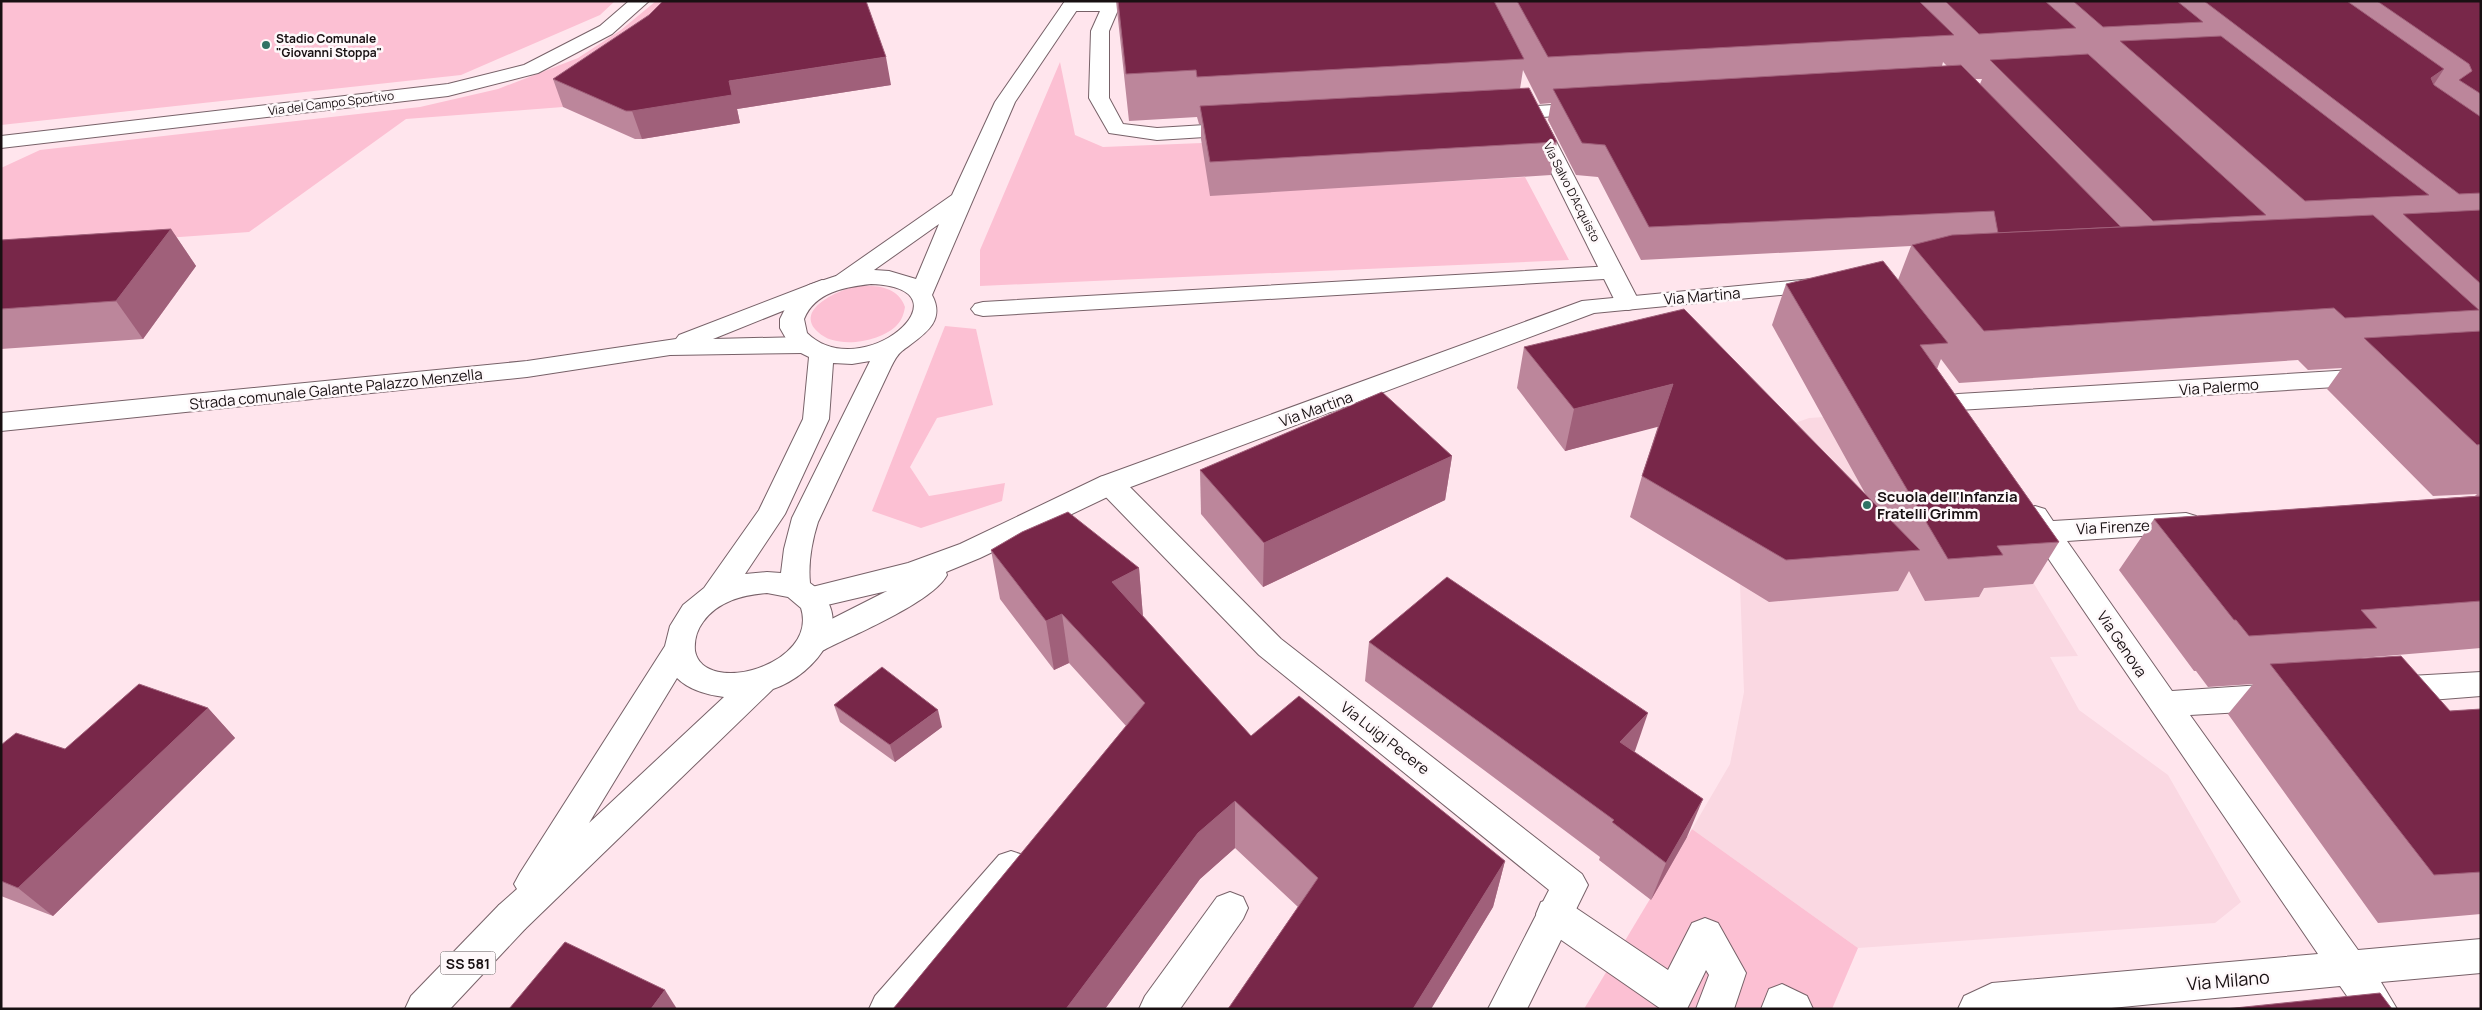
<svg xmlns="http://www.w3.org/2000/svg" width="2482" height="1010" viewBox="0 0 2482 1010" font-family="Manrope,sans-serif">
<rect width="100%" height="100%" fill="#ffe5ed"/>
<path fill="#fad8e2" d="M1918,411L2028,574L2078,656L2050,657L2079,710L2168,775L2241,902L2215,923L1858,948L1692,829L1730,764L1744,692L1740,584L1751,439L1809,418Z"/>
<g fill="#fcc0d3">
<path d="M1,1H615L600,15L461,75L1,125Z"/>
<path d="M656,1H698L658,42L563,107L406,119L249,232L111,242H1V168L40,150L420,107L498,89L578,58L621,30Z"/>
<path d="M1060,62L1075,135L1103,147L1202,143L1436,182L1525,177L1569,260L980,286V250Z"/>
<path d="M856,286C876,285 898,286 905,307C904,313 902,320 897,325C881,342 836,350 818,332C793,309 840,290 856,286Z"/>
<path d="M945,326L976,329L993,405L937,418L910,467L929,496L1005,483L1002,501L921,528L872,511Z"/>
<path d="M1692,829L1858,948L1832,1009H1584Z"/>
</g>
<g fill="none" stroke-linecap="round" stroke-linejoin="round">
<g stroke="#776168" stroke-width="2">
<path id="service" d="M1613,266L1621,268L1624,273L1621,278L983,316L975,314L971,309L975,304L983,302Z"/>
</g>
<g stroke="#776168" stroke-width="2">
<g id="pedestrian">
<path d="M1554,898L1567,902L1668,970L1692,923L1705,918L1718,923L1746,973L1734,1009H1696L1709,975L1706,970L1687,1009H1661L1541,926L1536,914L1541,902Z"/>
<path d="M1782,984L1807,996L1813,1009H1761L1769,989Z"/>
</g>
</g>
<g stroke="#776168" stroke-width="2">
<g id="minor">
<path d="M629,1H649L612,34L538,73L448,96L1,148V136L448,84L524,65L600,26Z"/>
<path d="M1188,1L1185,5L1179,6L1118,10L1109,31V98L1123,124L1157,128L1237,123L1244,125L1247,129L1244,133L1237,135L1157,140L1109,133L1089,98L1091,31L1100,11H1064L1061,7L1064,3L1079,1Z"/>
<path d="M1586,103L1593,105L1596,109L1593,113L1505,120L1498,118L1495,114L1498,110L1505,108Z"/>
<path d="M1537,118L1544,120L1547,124L1640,303L1636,308L1628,310L1620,308L1616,303L1527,124L1530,120Z"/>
<path d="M2369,369L2378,371L2381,377L2378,383L2369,385L1958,410L1949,408L1945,402L1949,396L1958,394Z"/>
<path d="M1110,475L1120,477L1281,639L1582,874L1588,885L1527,1009H1488L1549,890L1259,655L1100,491L1096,484L1100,477Z"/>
<path d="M2035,506L2045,509L2053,521L2186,513L2196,516L2200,523L2196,530L2186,533L2067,541L2172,691L2277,684L2288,688L2293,697L2288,706L2277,710L2190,715L2358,950L2481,939V973L2381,982L2397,1009H2356L2340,986L2101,1009H1958L1964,996L1992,983L2318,954L2035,539L2021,516L2025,509Z"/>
<path d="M2481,672V696L2392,703L2381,699L2376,690L2381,681L2392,677Z"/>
<path d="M1011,851L1023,855L1028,866L1023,877L912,1009H869L875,996L999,855Z"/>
<path d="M1230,892L1243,897L1248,908L1243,919L1180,1009H1139L1145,996L1217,897Z"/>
</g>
</g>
<g stroke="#776168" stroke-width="2">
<g id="tertiary">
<path d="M1823,278L1831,280L1835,285L1831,290L1594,313L1120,491L980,558L946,572L947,575C933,602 853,635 824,650L813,654L802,650L798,642L802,634L887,591L810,609L800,606L795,598L800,590L908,563L960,544L1100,477L1582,301Z"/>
<path d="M822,280L830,282L834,287L830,292L713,339L803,337L812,340L815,345L812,350L803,353L670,355L527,377L1,431V413L527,361L676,339L679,335Z"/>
</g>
</g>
<g stroke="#776168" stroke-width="2">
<path id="secondary" d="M1065,1H1083L1015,102L932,295C947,323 921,336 902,351C897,355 894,361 891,367L818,522C812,541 808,563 810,583C861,618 816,675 773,689L525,929L512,933L499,929L494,917L499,905L517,889L514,884L520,873L665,646L670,626L683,605L704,588L759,510L803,419L809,357L795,350L788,342L780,328V319L788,303L798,292L809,285L836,276L952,195L995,102ZM939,224L916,279L889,271L874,270ZM871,284C976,288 862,387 807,333L804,319C815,292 845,287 871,284ZM870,361L792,518L784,549L781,573L767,572L745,574L785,514L829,419L833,363L852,364ZM767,593L788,597L801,608C819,665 704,697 695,651C694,640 697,630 703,622C718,601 743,595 767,593ZM677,678C689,690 708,695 724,697L589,823Z"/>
</g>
<g stroke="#776168" stroke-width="2">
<path id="primary" d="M512,901L525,905L530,917L525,929L450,1009H405L411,996L499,905Z"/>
</g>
<use href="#service" fill="#fff" fill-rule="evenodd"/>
<use href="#pedestrian" fill="#fff" fill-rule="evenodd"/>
<use href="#minor" fill="#fff" fill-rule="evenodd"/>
<use href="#tertiary" fill="#fff" fill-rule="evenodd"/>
<use href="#secondary" fill="#fff" fill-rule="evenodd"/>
<use href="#primary" fill="#fff" fill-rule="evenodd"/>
</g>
<g fill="#bc869b" fill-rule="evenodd">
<path d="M1116,1H2481V648L2349,659L2450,711L2481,709V914L2378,923L2228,714L2253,684L2208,687L2196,671H2194L2119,570L2154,519L2475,496L2477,494L2433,496L2327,389L2342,368L2308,370L2298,360L1959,383L1941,359L1937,369L2059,542L2033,584L1984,588L1979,597L1925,601L1909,571L1898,591L1769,602L1630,517L1642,476L1658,426L1565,451L1517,388L1524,347L1866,495L1772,325L1786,284L1898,280L1911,246L1641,260L1598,177L1576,175L1548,120L1551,103L1540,104L1523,70L1520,89L1557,142L1551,175L1210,196L1201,139V124H1199L1197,117L1129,121ZM1943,62L1947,66H1942ZM1975,79H1982L1980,84Z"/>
<path d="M553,79L891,85L737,109L740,123L642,139H635L563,107Z"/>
<path d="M171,229L196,266L143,339L1,349V240Z"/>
<path d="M1452,456L1445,500L1263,587L1201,514L1200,470Z"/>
<path d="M991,550L1139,568L1143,616L1251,736L1505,861L1493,907L1431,1009H1228L1298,907L1235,848L1200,879L1105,1009H893L1126,726L1069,663L1054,670L1000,599Z"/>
<path d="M1369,642L1634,752L1687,837L1651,900L1599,860L1600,857L1365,681Z"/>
<path d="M834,705L942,727L895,762L840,722Z"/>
<path d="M208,708L235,738L53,916L1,896V745L65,749Z"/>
</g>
<g fill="#a0607a">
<path d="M886,57L891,85L737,109L740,123L642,139L632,111L729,81Z"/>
<path d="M2444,69L2413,116L2431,78Z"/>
<path d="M171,229L196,266L143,339L116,301Z"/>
<path d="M1673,384L1661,426L1565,451L1574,409Z"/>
<path d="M1452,456L1445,500L1263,587L1264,543Z"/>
<path d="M1139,568L1143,618L1112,582Z"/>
<path d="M1062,614L1069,663L1054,670L1046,621Z"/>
<path d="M208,708L235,738L53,916L18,888Z"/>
<path d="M938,710L942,727L895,762L890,745Z"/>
<path d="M1648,713L1635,751L1607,780L1620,742Z"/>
<path d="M1703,799L1687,837L1651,900L1666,863Z"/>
<path d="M1235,801V848L1200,879L1105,1009H1066L1198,833Z"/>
<path d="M1505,861L1493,907L1431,1009H1413Z"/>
<path d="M665,990L677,1009H651Z"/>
</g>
<g fill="#782749" stroke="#a0607a">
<path d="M663,1H866L886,57L729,81L732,95L632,111H626L553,79L649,15Z"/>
<path d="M1118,1H1494L1524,59L1197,77L1196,70L1126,74Z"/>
<path d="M1517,1H1919L1954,35L1548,57Z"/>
<path d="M1945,1H2045L2076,28L1979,34Z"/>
<path d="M2073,1H2177L2203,22L2103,27Z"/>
<path d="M2204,1H2347L2444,69L2431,78L2434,85L2481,117V193L2459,194Z"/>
<path d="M2377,1H2481V94L2459,80L2472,71L2469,64Z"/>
<path d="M2221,36L2429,195L2305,201L2120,41Z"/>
<path d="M2088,54L2266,215L2153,221L1990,60Z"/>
<path d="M1961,65L2121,227L1998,233L1994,211L1649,227L1605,145L1582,143L1553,89Z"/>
<path d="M1529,88L1557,142L1210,162L1200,106Z"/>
<path d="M2481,210V284L2403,214Z"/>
<path d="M2373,215L2479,310L2345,318L2334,308L1984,331L1912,245L1952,235Z"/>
<path d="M171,229L116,301L1,309V240Z"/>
<path d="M1883,261L1948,343L1920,345L2059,542L1997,546L2003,555L1948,559L1786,284Z"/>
<path d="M1684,309L1920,550L1786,560L1642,476L1673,384L1574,409L1524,347Z"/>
<path d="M2481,331V444L2477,445L2364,338Z"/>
<path d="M1382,392L1452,456L1264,543L1200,470Z"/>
<path d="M2481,496V601L2361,610L2377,628L2249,636L2236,620H2234L2154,519Z"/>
<path d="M1068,512L1139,568L1112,582L1251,736L1299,696L1505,861L1413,1009H1228L1318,878L1235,801L1198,833L1066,1009H893L1145,703L1062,614L1046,621L991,550L1022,532Z"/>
<path d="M1447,577L1648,713L1620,742L1703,799L1666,863L1612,822L1614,820L1369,642Z"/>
<path d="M2401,656L2450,711L2481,709V872L2434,875L2270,664Z"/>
<path d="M882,667L938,710L890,745L834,705Z"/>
<path d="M139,684L208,708L18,888L1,881V745L16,733L65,749Z"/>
<path d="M565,942L665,990L651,1009H509Z"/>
<path d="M2380,993L2392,1009H2225Z"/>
</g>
<g fill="#307365" stroke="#fef8fa" stroke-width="2">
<circle cx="266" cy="45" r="5"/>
<circle cx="1867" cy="505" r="5"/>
</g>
<g text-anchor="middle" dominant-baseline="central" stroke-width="5" stroke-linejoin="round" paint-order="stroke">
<g font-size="12" font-weight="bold" fill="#181012" stroke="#fef8fa" text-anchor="start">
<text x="276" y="38">Stadio Comunale<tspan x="276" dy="14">"Giovanni Stoppa"</tspan></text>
</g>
<g font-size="12" fill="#181012" stroke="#fef8fa">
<text transform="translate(331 103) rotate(-7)">Via del Campo Sportivo</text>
<text transform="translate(1572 192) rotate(63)">Via Salvo D'Acquisto</text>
</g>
<rect fill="#fef8fa" stroke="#5d5658" stroke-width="1" x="440.5" y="951.5" width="55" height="23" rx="4"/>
<g font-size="14" font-weight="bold" fill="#181012">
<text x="468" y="963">SS 581</text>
</g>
<g font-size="15" fill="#181012" stroke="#fef8fa">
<text transform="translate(1702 296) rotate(-5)">Via Martina</text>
<text transform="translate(2219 387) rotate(-4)">Via Palermo</text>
<text transform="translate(336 389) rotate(-6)">Strada comunale Galante Palazzo Menzella</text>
<text transform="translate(1316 409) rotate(-20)">Via Martina</text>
<text transform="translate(2113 527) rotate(-3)">Via Firenze</text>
<text transform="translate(2122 644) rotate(56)">Via Genova</text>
<text transform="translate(1385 738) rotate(38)">Via Luigi Pecere</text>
</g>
<g font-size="15" font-weight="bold" fill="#181012" stroke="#fef8fa" text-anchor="start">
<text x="1877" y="496">Scuola dell'Infanzia<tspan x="1877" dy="17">Fratelli Grimm</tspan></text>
</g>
<g font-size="18" fill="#181012" stroke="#fef8fa">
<text transform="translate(2228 980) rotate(-5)">Via Milano</text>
</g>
</g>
<rect width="2482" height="1010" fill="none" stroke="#181012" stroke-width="5"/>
</svg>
